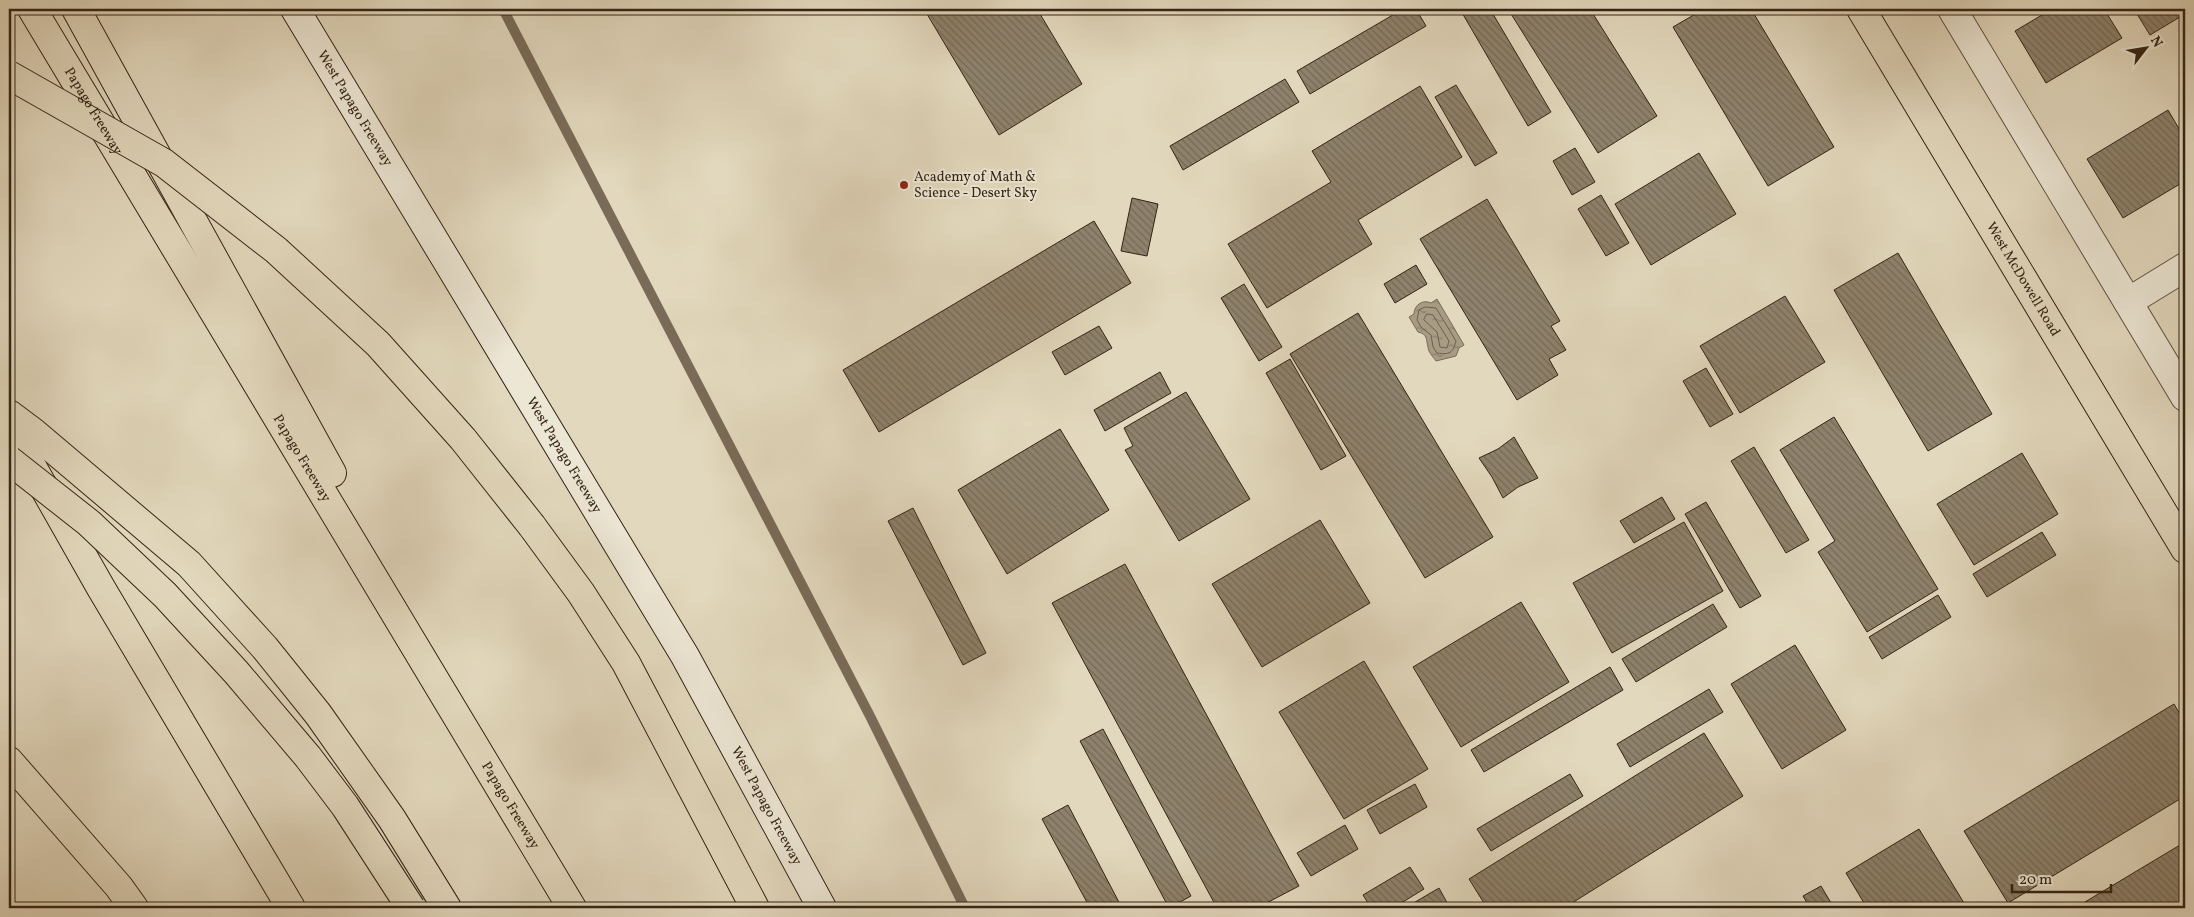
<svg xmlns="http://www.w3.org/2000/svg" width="2194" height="917" viewBox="0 0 2194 917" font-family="Vollkorn,serif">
<defs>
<pattern id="water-ripples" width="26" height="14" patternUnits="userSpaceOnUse" patternTransform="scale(1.25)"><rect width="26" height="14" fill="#a79b84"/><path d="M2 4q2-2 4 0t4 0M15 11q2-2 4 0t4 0" fill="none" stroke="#897e6b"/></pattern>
<pattern id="building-back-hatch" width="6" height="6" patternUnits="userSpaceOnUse" patternTransform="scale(1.25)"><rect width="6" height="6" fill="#8e826c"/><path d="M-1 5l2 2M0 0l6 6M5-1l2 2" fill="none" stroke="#756a58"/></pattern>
</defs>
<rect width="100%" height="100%" fill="#e2d8bd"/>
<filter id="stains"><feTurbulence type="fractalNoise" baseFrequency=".004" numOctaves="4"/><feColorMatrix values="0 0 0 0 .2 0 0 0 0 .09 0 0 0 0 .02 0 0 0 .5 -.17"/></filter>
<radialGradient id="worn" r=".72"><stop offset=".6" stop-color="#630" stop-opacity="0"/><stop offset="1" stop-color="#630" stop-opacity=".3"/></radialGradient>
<path fill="url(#water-ripples)" stroke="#796b58" d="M1437,299L1464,345L1459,348L1456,356L1436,361C1434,358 1428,352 1428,347C1426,340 1428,334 1418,332L1409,317L1414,314C1414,305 1423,299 1431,303Z"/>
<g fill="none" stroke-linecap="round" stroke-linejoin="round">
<g stroke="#6e604c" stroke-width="1">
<path d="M1426,307L1436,308L1456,341C1453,353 1450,355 1437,353L1433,347L1431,335L1421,327L1417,320L1419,310Z"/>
<path d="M1427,314L1433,315L1449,341L1447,348L1440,347L1437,332L1424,320Z"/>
</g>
<path stroke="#796b58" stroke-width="10" d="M503,9L870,716L965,908"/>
</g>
<g fill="url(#building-back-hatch)" stroke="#342415">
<path d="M924,9H1037L1082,84L999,135Z"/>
<path d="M1403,9H1416L1426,26L1310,94L1297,71Z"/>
<path d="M1464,9H1490L1551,112L1528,126L1461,11Z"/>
<path d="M1508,9H1590L1657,116L1598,153Z"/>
<path d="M1704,9H1751L1834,147L1768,186L1673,27Z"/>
<path d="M2052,9H2104L2122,38L2046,83L2015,31Z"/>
<path d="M2134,9H2185V14L2150,35Z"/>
<path d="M1285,79L1299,102L1183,170L1170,146Z"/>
<path d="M1456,85L1497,153L1475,166L1435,97Z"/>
<path d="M1420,86L1462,157L1358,220L1372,244L1267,308L1228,244L1331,182L1312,151Z"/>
<path d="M2168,110L2185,139V181L2123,218L2087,159Z"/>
<path d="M1575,148L1595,182L1572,195L1553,161Z"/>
<path d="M1699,153L1736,214L1651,265L1615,204Z"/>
<path d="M1601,195L1629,243L1606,256L1578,209Z"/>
<path d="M1132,198L1158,204L1147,256L1121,251Z"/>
<path d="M1487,199L1560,321L1551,326L1566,350L1549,359L1558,375L1517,400L1420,239Z"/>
<path d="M1094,221L1131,283L879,432L843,370Z"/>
<path d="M1898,253L1992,414L1928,451L1834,290Z"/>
<path d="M1416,265L1427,284L1395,303L1384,284Z"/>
<path d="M1244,284L1282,347L1259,361L1221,298Z"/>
<path d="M1785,296L1825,362L1740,413L1700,346Z"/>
<path d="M1358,313L1493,537L1425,578L1290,354Z"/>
<path d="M1099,326L1112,348L1065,375L1052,352Z"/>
<path d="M1290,359L1346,456L1321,470L1266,373Z"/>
<path d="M1706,368L1733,414L1710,427L1683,381Z"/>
<path d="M1160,372L1171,393L1105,431L1094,410Z"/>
<path d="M1186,392L1250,499L1179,541L1125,450L1133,446L1124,428Z"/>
<path d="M1834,417L1938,589L1867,632L1818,552L1835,541L1780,450Z"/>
<path d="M1060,429L1109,510L1007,574L958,490Z"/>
<path d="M1514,437L1538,478L1518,487L1503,498L1492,477L1479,458L1498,449Z"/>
<path d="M1754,447L1809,540L1786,553L1731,461Z"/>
<path d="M2022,453L2058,514L1974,565L1937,504Z"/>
<path d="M1662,497L1675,519L1634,543L1620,521Z"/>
<path d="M1706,502L1761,596L1740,608L1685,514Z"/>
<path d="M913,508L986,653L963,665L888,521Z"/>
<path d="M1320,520L1370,603L1262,667L1212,584Z"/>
<path d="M1684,522L1723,591L1612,653L1573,583Z"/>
<path d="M2042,532L2056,555L1987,597L1973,574Z"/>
<path d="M1125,564L1299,886L1257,908H1217L1052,603Z"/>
<path d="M1938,595L1951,617L1882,659L1869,637Z"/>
<path d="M1521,602L1569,682L1461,747L1413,667Z"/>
<path d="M1713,604L1727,627L1636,682L1622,659Z"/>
<path d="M1795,645L1846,730L1782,769L1731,684Z"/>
<path d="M1364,661L1428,769L1344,819L1279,712Z"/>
<path d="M1610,667L1623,690L1484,772L1471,750Z"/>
<path d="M1709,689L1723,712L1630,767L1617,744Z"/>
<path d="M2174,704L2185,723V796L2008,903L1964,831Z"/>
<path d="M1103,729L1191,896L1169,908L1080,741Z"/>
<path d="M1704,733L1743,796L1564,908H1487L1469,879Z"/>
<path d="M1570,774L1583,796L1491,851L1477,829Z"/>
<path d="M1415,784L1427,807L1380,834L1367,810Z"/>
<path d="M1068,805L1122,908H1090L1042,819Z"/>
<path d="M1345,825L1358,849L1311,876L1297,853Z"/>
<path d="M1919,829L1967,908H1867L1846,873Z"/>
<path d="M2185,842V908H2075Z"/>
<path d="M1410,867L1424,889L1393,908H1371L1363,895Z"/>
<path d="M1821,886L1834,908H1810L1803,896Z"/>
<path d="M1439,888L1450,908H1405Z"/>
</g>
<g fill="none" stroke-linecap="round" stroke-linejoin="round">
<g stroke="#60513f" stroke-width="30">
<g id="minor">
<path d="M1952,9L2185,397"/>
<path d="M2128,302L2185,267"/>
</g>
</g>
<g stroke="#342415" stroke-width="30">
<g id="secondary">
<path id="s1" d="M295,9L685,656L822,908"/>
</g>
</g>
<g stroke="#342415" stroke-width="30">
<g id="primary">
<path id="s2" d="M1861,9L2185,549"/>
</g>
</g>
<g stroke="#342415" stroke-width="30">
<g id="motorway">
<path id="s3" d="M32,9L572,908"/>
<path d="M76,9L332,473"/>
<path d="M9,414L33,432L189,564L265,648L318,714L392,819L447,908"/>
<path d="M9,426L101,588L291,908"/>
<path d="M532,526L581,593L626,663L755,908"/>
<path d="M9,761L119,887L134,908"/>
</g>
</g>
<use href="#minor" stroke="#ece6d4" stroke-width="28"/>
<use href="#secondary" stroke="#ece6d4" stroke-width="28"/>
<use href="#primary" stroke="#e2d8bd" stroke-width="28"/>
<use href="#motorway" stroke="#e2d8bd" stroke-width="28"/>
<g stroke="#342415" stroke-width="30" stroke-linecap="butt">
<g id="motorway-bridge">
<path d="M9,75L164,163L276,250L378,344L463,439L532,526"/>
<path d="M9,460L89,523L165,595L236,672L308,757L345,806L411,908"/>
</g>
</g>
<use href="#motorway-bridge" stroke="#e2d8bd" stroke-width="28"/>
</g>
<circle fill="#8f2418" stroke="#ece6d4" stroke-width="2" cx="904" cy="185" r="5"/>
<g text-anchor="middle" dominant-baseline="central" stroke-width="4" stroke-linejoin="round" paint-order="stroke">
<g font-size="14" fill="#342415" stroke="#ece6d4">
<text stroke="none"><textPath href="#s1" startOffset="116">West Papago Freeway</textPath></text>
<text stroke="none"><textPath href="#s3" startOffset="119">Papago Freeway</textPath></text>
<text stroke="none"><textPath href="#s2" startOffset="315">West McDowell Road</textPath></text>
<text stroke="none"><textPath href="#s1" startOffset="521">West Papago Freeway</textPath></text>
<text stroke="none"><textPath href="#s3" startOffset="524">Papago Freeway</textPath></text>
<text stroke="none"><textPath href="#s3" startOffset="929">Papago Freeway</textPath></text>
<text stroke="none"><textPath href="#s1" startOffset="926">West Papago Freeway</textPath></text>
</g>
<g font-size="14" fill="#342415" stroke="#ece6d4" text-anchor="start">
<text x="914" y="177">Academy of Math &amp;<tspan x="914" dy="16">Science - Desert Sky</tspan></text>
</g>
</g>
<rect width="2194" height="917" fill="none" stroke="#e2d8bd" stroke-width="30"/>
<rect x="10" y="10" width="2174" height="897" fill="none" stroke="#342415" stroke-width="2.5"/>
<rect x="15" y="15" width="2164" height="887" fill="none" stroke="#342415"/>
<g transform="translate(2146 48) rotate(59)" stroke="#ece6d4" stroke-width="4" paint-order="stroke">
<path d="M0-4L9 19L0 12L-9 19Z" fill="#342415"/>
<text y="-8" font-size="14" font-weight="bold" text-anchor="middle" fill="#342415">N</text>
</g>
<path d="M2012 884v8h99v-8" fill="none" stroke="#342415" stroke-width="2.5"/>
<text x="2019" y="884" font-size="15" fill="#342415" stroke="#ece6d4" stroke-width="4" paint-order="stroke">20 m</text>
<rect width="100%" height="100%" filter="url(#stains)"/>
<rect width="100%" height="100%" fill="url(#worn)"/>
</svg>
